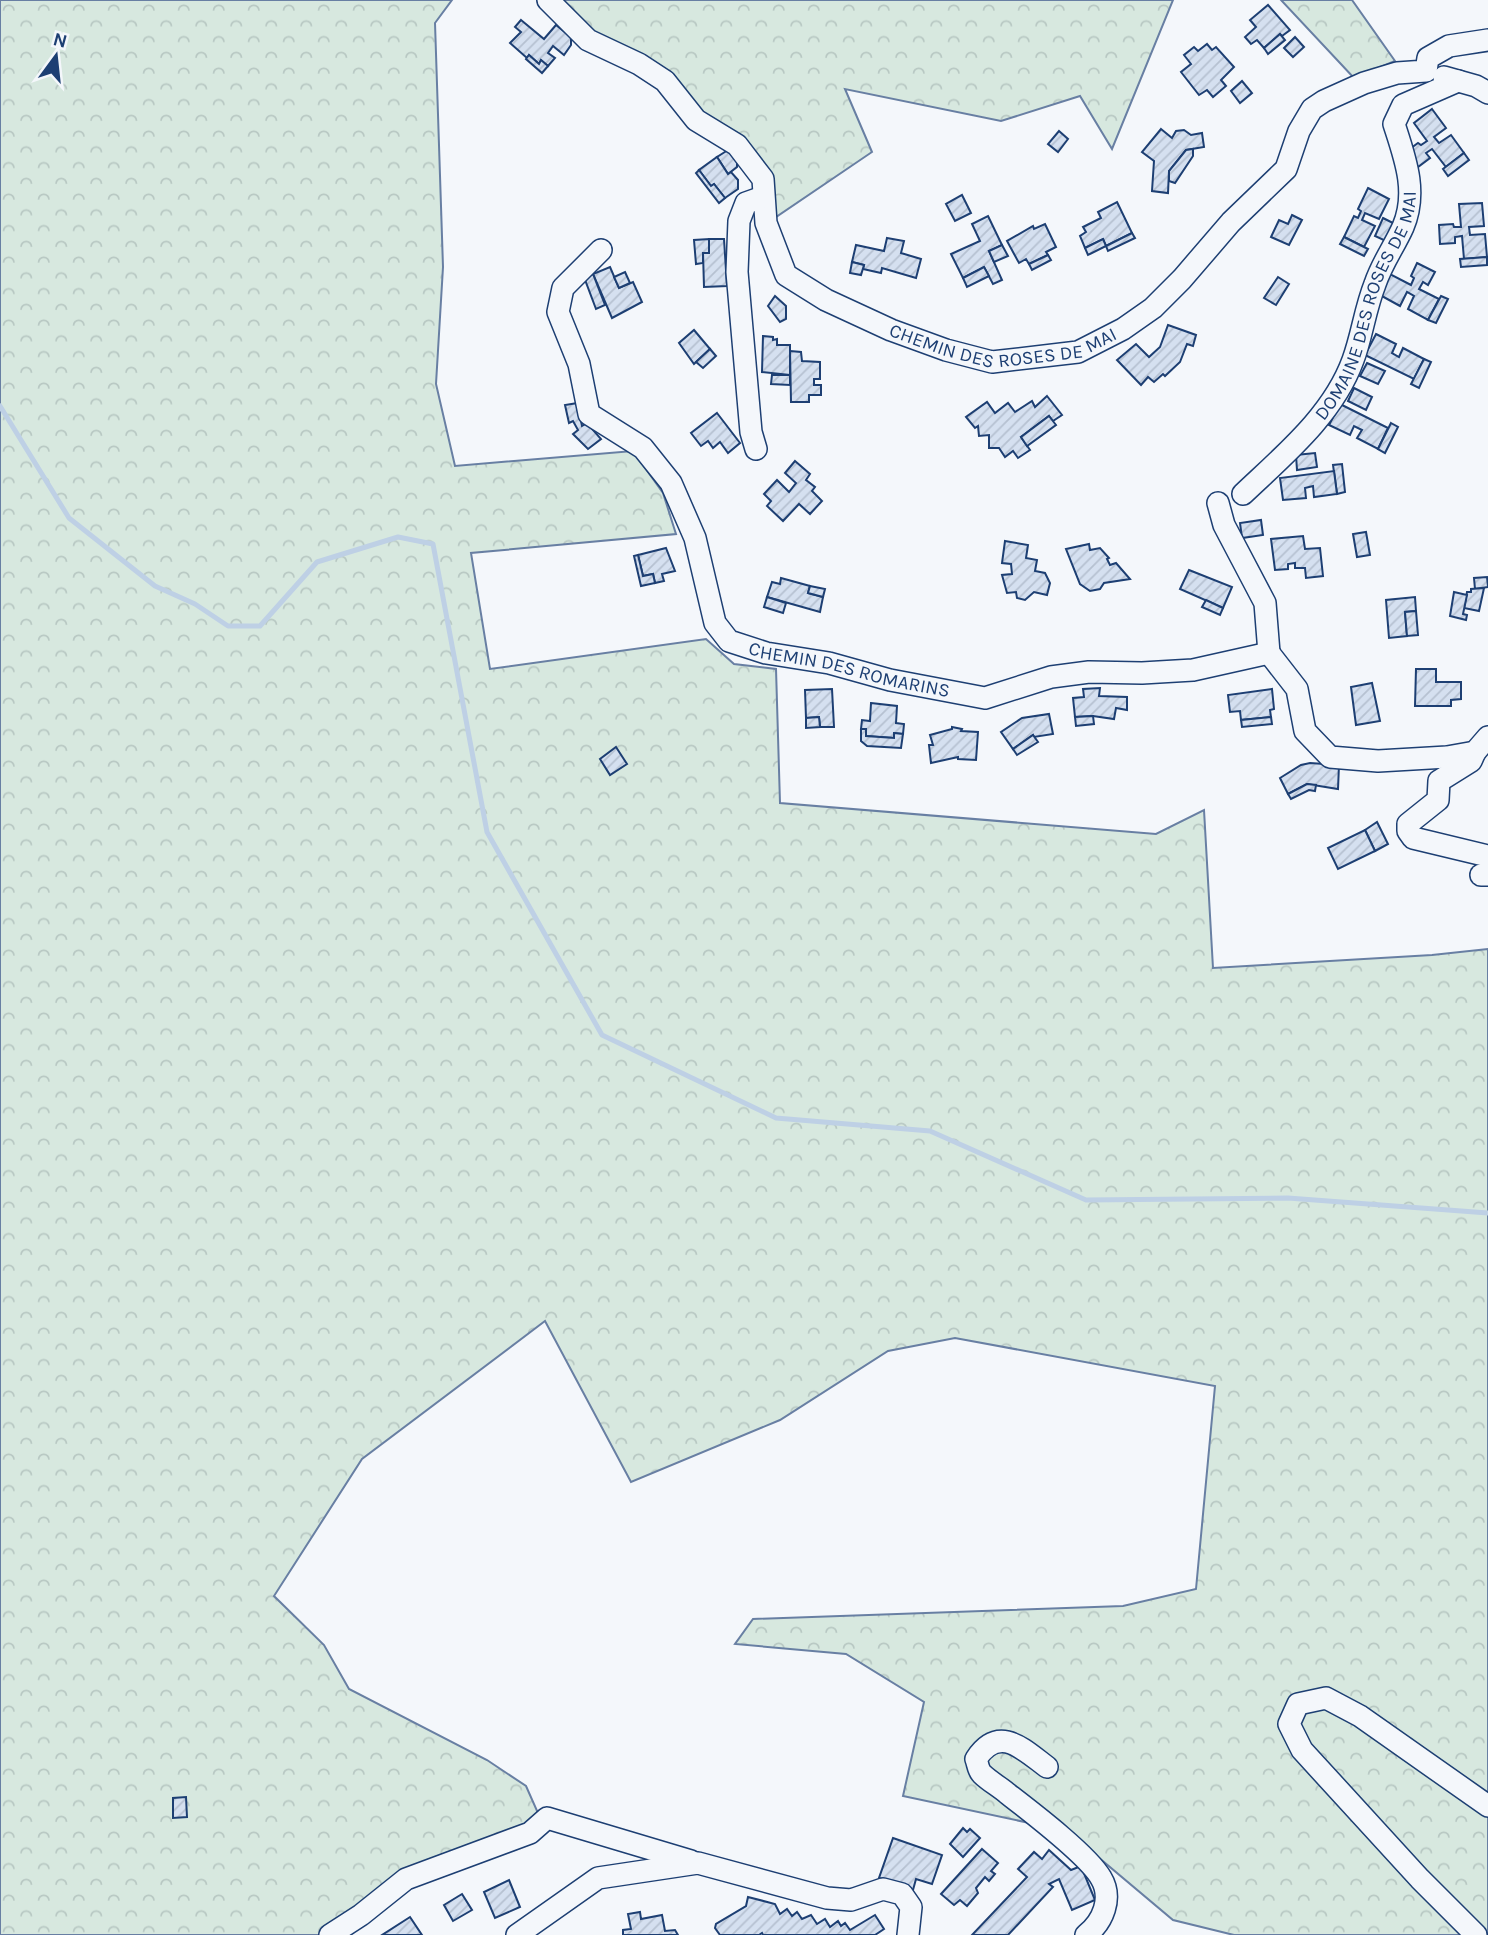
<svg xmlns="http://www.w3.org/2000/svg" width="1488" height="1935" viewBox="0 0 1488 1935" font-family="Karla,sans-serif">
<defs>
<pattern id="forest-crowns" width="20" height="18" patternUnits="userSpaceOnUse" patternTransform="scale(1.75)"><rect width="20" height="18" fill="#d7e8df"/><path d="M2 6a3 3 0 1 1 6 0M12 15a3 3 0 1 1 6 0" fill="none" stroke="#b8c8c3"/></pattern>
<pattern id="building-hatch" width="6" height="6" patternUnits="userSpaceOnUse" patternTransform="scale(1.75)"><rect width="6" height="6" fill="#d5e0f0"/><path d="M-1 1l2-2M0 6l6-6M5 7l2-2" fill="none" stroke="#b6c1d1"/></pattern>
</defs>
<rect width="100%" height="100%" fill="#f4f7fb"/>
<g fill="url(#forest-crowns)" stroke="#687fa3" stroke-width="2">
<path d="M0,0H452L435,23L443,267L436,384L455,466L633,451L663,493L676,534L471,553L490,669L706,639L734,664L776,669L780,803L1156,834L1204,810L1213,968L1432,955L1488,949V1935H1234L1173,1920L1067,1831L903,1796L924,1702L846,1654L735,1644L753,1619L1123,1606L1196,1589L1215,1386L955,1338L888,1351L780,1420L631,1482L545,1321L362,1459L274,1596L324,1645L349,1689L487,1760L526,1786L538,1813L521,1832L412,1885L347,1935H0Z"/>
<path d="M556,0H1173L1112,149L1080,96L1001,121L845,89L872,152L776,217L768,179L737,138L585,32Z"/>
<path d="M1281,0H1352L1395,61L1354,78Z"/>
</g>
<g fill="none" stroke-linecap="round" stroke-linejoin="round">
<path stroke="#bed0e5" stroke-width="5" d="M0,406L69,518L155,586L195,604L228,626H260L317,562L398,537L433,544L487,832L602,1035L776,1118L930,1131L1086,1200L1288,1198L1488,1213"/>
</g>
<g fill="url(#building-hatch)" stroke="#1d3f73" stroke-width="2">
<path d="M1268,5L1290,30L1282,36L1280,34L1264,48L1257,40L1251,44L1245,37L1256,27L1250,20Z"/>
<path d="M521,20L544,39L556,25L571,37V45L564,55L553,46L548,53L555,58L548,66L541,60L539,64L529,55L527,58L510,43L521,32L515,27Z"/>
<path d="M1280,34L1285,40L1268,54L1264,48Z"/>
<path d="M1295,37L1304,47L1293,57L1284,48Z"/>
<path d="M1207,44L1212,50L1216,47L1234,67L1221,80L1226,86L1213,97L1207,90L1199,95L1181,72L1191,64L1184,55L1194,47L1198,51Z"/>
<path d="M529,55L539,64L541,60L548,66L542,73L526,59Z"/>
<path d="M1242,81L1252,93L1240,103L1231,91Z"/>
<path d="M1432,109L1446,128L1434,137L1439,143L1451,135L1464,153L1446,167L1432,149L1426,153L1430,158L1418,167L1407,151L1418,143L1421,145L1427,141L1414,123Z"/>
<path d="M1161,129L1172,138L1176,131L1184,130L1191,135L1202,133L1204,147L1186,150L1169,171L1168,193L1152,191L1154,161L1142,152Z"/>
<path d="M1059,131L1068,139L1058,152L1048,144Z"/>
<path d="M1193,149V156L1175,183L1169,181V171L1186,150Z"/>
<path d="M728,150L737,161V167L728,174L717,157Z"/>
<path d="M1464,153L1469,160L1448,176L1443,169Z"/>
<path d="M717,157L728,174L731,172L738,180V189L725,198L714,184L711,186L699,170Z"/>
<path d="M699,170L711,186L714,184L725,198L719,203L696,173Z"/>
<path d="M1368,188L1389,199L1379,219L1365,213L1362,220L1375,226L1364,247L1344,237L1354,216L1358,218L1361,211L1358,209Z"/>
<path d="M962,195L971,213L955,221L946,204Z"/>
<path d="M1117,202L1132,233L1106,246L1103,239L1085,248L1080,236L1086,232L1083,227L1101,218L1098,212Z"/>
<path d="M1482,203L1484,226L1469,227L1470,235L1485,234L1487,257L1464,259L1462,236L1455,237V243L1440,244L1439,225L1453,224L1454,227H1461L1459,204Z"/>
<path d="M1292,215L1302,220L1289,245L1271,237L1279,220L1288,224Z"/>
<path d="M988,216L1002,245L989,251L1002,280L993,284L984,267L963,278L951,254L980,241L972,224Z"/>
<path d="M1383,218L1397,225L1388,242L1375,236Z"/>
<path d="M1045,224L1056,247L1046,252L1048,255L1029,264L1026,259L1019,263L1007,241L1033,226L1034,229Z"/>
<path d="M1132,233L1135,238L1108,251L1106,246Z"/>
<path d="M1344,237L1368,249L1364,256L1340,244Z"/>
<path d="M887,238L904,241L901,253L921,259L916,278L882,268L881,273L863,269L864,265L852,262L856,245L884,251Z"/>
<path d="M709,239V253H703V263L696,264L694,240Z"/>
<path d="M709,239H724L727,286L704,287L703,253H709Z"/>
<path d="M1103,239L1106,246L1088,255L1085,248Z"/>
<path d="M1002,245L1008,256L994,262L989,251Z"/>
<path d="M1048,255L1051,260L1032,270L1029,264Z"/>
<path d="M1487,257V265L1461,267L1460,259Z"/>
<path d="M852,262L864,265L861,275L850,273Z"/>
<path d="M1417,263L1435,272L1428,285L1423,282L1419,289L1439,299L1428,320L1408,309L1414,296L1407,292L1400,306L1380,295L1390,274L1411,285L1414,278L1411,276Z"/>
<path d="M610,267L619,288L633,282L642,302L612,318L593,274Z"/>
<path d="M984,267L989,276L967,287L963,278Z"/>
<path d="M625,272L630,283L619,288L614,277Z"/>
<path d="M593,274L605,305L596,309L584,277Z"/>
<path d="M1278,277L1289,284L1276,305L1264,298Z"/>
<path d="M775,296L786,306V319L780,322L768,306Z"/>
<path d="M1441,296L1448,299L1436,323L1428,320Z"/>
<path d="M1168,325L1196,335L1193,346L1187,344L1180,362L1165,376L1163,374L1154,382L1148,377L1141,385L1117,360L1136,344L1149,357L1160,347Z"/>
<path d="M694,330L710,349L694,364L679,343Z"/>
<path d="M1376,334L1396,344L1392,353L1399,357L1403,348L1424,359L1414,379L1365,355Z"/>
<path d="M763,336L773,337V340L777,339V345H790V375L762,372Z"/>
<path d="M710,349L716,356L703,368L696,362Z"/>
<path d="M790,351L801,352L802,361L820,362V379H814V385H821V395H809V402H791Z"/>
<path d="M1424,359L1431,362L1419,388L1411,384Z"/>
<path d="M1367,363L1385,371L1378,384L1360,376Z"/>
<path d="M772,375H790V385L771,384Z"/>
<path d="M1354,388L1372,397L1366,410L1348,401Z"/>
<path d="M1047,396L1062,415L1053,421L1049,416L1021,437L1030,450L1018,458L1013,451L1005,457L999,448H989V435L979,436L978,426L975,428L966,417L987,402L995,413L1008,403L1015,412L1032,401L1035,407Z"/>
<path d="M584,402L588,418L581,421L582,426L587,423L601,439L588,449L573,434L578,430L573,421L569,423L565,405Z"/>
<path d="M1340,404L1388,428L1378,449L1357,438L1362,430L1354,426L1350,435L1329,425Z"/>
<path d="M717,413L740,443L728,453L720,442L713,448L708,441L701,446L691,433Z"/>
<path d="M1049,416L1056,425L1027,446L1021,437Z"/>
<path d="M1391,423L1398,427L1385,453L1378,449Z"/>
<path d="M1315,453L1317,467L1297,470L1296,455Z"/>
<path d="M795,461L810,474L806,480L815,487L812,491L822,501L810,514L799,504L783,521L767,506L771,501L764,494L777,480L789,492L796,483L785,473Z"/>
<path d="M1342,464L1345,492L1337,494L1333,465Z"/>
<path d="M1334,471L1337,494L1314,497L1313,486L1305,488L1306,498L1283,500L1280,478Z"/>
<path d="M1261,520L1263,535L1242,538L1240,523Z"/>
<path d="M1366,532L1370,555L1357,557L1353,534Z"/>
<path d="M1303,536L1305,549L1320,548L1323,576L1306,578L1305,568H1295V563L1288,564V569L1275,570L1271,539Z"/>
<path d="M1005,541L1028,545L1026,558L1037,560L1035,571L1045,573L1050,583L1047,595L1034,592L1025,600L1017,598L1016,592L1007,593L1002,575L1012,574L1011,564L1002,563Z"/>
<path d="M1089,544L1090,550L1100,548L1109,558L1107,559L1110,565L1116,563L1130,579L1104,583L1100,589L1090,591L1080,584L1066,549Z"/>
<path d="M666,548L675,571L662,574L664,581L655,583L653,574L643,576L638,555Z"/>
<path d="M638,555L643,576L653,574L655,583L641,586L634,556Z"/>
<path d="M1189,570L1232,587L1223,608L1180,589Z"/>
<path d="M1487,577L1488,587L1475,589L1474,578Z"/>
<path d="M781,578L810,586L808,593L823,597L820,612L767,597L772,582L780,584Z"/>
<path d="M810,586L825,589L823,597L808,593Z"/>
<path d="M1484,588L1479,611L1464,608L1467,592H1471V589Z"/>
<path d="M1454,592L1467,595L1463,614L1467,615L1466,620L1450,616Z"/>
<path d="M767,597L786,603L783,613L764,607Z"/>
<path d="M1415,597L1416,611L1405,612L1407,636L1389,638L1386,600Z"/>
<path d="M1206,600L1223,608L1220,615L1202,607Z"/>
<path d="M1416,611L1418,635L1407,636L1405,612Z"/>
<path d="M1416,669H1436V682H1461V699L1451,700V706H1415Z"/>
<path d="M1372,683L1380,721L1356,725L1351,687Z"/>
<path d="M1100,688L1099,696L1127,697V710L1116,708L1114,719L1093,716L1075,717L1073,698L1084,697L1083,689Z"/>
<path d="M832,689L834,727H820L819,717L806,718L805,690Z"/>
<path d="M1272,689L1274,709L1270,710L1271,717L1241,720L1240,711L1230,712L1228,695Z"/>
<path d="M871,703L897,706L896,723L904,724L903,734L894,733V738L866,736V729H861L862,720L870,721Z"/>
<path d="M1049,714L1053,734L1034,737L1033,735L1013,749L1001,732L1022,718Z"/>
<path d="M1093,716L1094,724L1076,726L1075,717Z"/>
<path d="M819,717L820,727L806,728V718Z"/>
<path d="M1271,717L1272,724L1242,727L1241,720Z"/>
<path d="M952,727L962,729L961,731L978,732L976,760L958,759V757L931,763L929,745H933L930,735L952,729Z"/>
<path d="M861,729H866V736L894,738V733L903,734L901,748L867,746L861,741Z"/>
<path d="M1033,735L1038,742L1017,755L1013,749Z"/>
<path d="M616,747L627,764L610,775L600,759Z"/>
<path d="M1310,763L1339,765L1338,789L1307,784L1288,794L1280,778L1301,765Z"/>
<path d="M1307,784L1316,785L1315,791L1309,790L1291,799L1288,794Z"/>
<path d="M1377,822L1388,844L1375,851L1365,830Z"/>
<path d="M1365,830L1375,851L1338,869L1328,848Z"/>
<path d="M186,1797L187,1817L173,1818V1798Z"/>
<path d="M963,1828L967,1832L970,1829L980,1838L963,1857L950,1844Z"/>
<path d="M893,1838L942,1855L932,1884L916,1879L913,1890L879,1878Z"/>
<path d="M982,1849L998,1863L991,1871L995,1874L989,1881L985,1877L976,1888L978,1893L967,1906L960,1900L954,1905L941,1894Z"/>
<path d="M1049,1850L1071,1870L1081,1866L1095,1900L1072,1910L1059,1879L1049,1884L1053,1887L1008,1935H972L1027,1877L1018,1869L1034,1852L1042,1859Z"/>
<path d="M509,1880L520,1907L495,1918L484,1892Z"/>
<path d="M462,1894L472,1910L453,1921L444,1905Z"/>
<path d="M748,1897L775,1904L780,1914L787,1909L792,1916L797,1912L802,1919L811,1915L817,1924L825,1919L830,1927L838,1921L841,1926L845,1923L850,1930L875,1915L884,1929L875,1935H763L762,1933L759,1935H720L715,1928L716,1924L746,1906Z"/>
<path d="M640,1912L641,1919L662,1915L665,1931L675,1930L678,1935H623V1930L631,1929L628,1914Z"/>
<path d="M410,1917L422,1935H382Z"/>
</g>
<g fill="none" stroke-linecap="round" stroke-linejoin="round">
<g stroke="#1d3f73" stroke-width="24">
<g id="minor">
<path id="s1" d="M548,0L588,40L639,64L665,81L696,120L737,145L763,179L766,223L786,275L826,300L891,330L946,350L992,362L1078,352L1123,329L1153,308L1182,279L1231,222L1286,169L1299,131L1312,109L1324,101L1364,83L1397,73L1426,71L1428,58L1449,46L1488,40"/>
<path d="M1444,77L1476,86L1488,93"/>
<path id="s2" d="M601,250L563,288L558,312L579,364L589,414L643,448L671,483L695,538L715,623L729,641L766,653L829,663L890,680L985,698L1051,677L1089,672L1142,673L1193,670L1269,653"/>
<path d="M756,449L751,432L737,272L739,221L746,203L763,197"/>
<path id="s3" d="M1243,494C1284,455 1333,415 1353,360C1362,336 1365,309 1375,284C1382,263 1394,247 1403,227C1418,192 1405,158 1394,124L1403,105L1458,81"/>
<path d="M1218,503L1224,525L1265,603L1269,653"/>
<path d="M1269,653L1297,689L1305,731L1330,757L1378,761L1447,757L1475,752L1488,737"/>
<path d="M1475,752L1471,761L1439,781L1438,800L1408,824V831L1413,838L1488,856"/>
<path d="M1481,875H1488"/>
<path d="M1047,1767C1023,1749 999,1724 976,1759C978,1764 978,1770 982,1774C989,1781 1000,1787 1008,1794C1030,1811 1088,1855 1101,1878C1113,1898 1103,1922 1086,1935"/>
<path d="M330,1935L361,1915L406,1879L530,1833L547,1818L691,1861"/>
<path d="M517,1935L598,1878L698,1863L827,1898L851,1900L883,1889L902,1894L911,1907L908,1935"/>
<path d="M1476,1935L1420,1879L1302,1750L1289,1724L1298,1704L1326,1698L1360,1716L1488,1806"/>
</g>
</g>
<use href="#minor" stroke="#f4f7fb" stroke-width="21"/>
</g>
<g text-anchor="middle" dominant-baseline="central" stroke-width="5" stroke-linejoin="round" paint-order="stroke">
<g font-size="19" fill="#1d3f73" stroke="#f4f7fb">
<text stroke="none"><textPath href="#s3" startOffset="231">DOMAINE DES ROSES DE MAI</textPath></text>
<text stroke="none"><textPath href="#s1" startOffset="620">CHEMIN DES ROSES DE MAI</textPath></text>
<text stroke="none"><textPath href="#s2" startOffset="588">CHEMIN DES ROMARINS</textPath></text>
</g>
</g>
<g transform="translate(56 56) rotate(15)" stroke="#f4f7fb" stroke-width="5" paint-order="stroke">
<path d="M0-5L12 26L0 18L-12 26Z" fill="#1d3f73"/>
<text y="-10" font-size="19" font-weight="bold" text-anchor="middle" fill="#1d3f73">N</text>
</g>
</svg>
